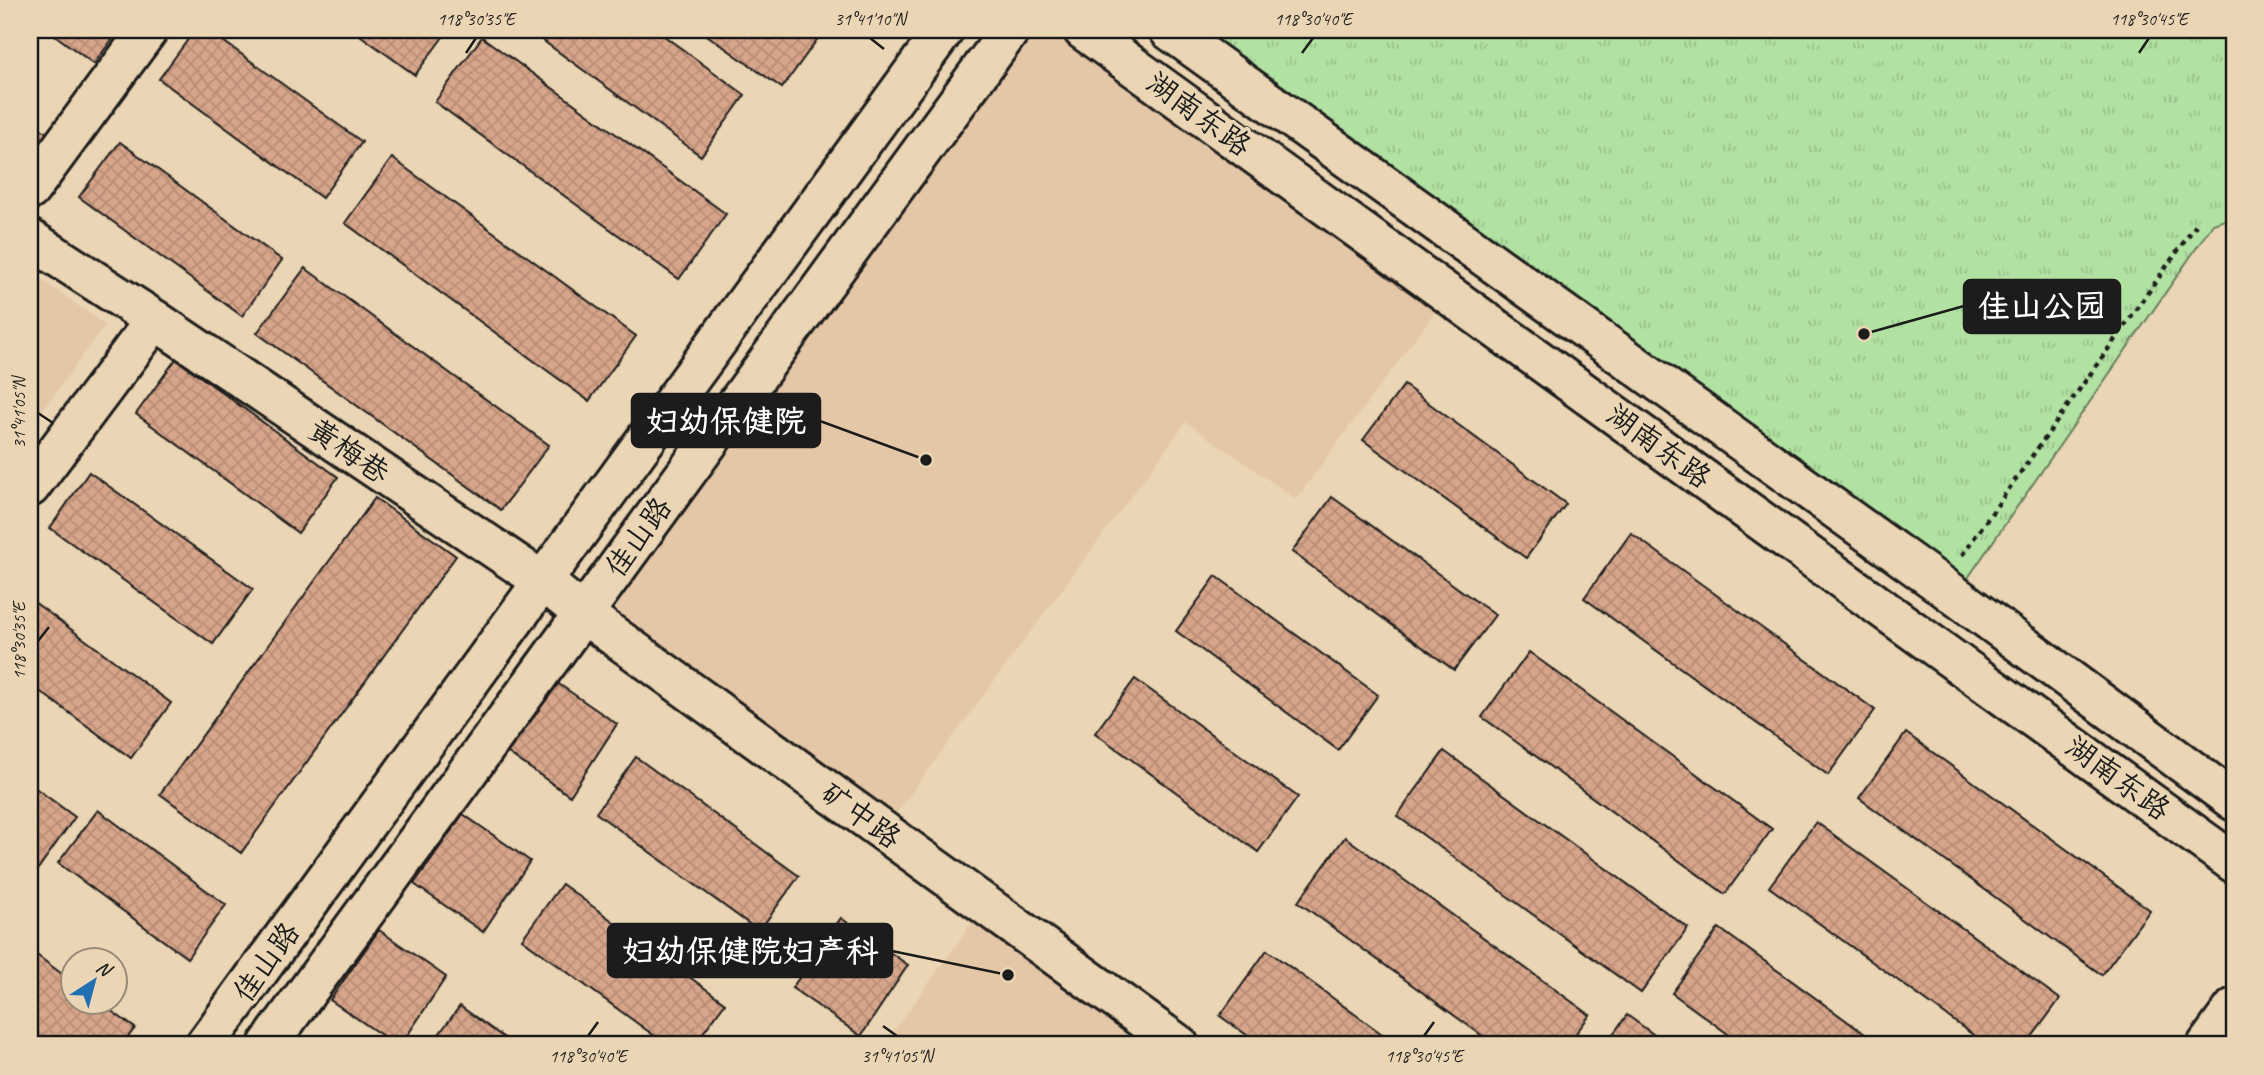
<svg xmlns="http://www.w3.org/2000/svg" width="2264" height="1075" viewBox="0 0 2264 1075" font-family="Caveat,'LXGW WenKai TC',sans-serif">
<defs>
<pattern id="park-tufts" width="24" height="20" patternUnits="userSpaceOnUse" patternTransform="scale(1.75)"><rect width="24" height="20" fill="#b2e2a2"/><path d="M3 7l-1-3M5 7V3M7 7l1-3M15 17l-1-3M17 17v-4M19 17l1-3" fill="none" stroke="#98c18b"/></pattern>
<pattern id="building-cross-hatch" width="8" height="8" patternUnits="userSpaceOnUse" patternTransform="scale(1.75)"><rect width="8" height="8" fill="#d7a58a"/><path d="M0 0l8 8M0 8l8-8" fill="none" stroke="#b88d76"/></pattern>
</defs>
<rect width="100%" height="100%" fill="#ead5b4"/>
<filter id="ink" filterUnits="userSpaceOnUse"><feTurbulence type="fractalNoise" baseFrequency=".0143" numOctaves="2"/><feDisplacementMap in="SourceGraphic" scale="14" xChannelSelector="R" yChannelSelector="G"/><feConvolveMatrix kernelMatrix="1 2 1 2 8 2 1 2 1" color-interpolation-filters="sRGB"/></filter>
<g filter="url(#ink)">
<g fill="#e4c7a7">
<path d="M1010,30H1083L1448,294L1296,499L1186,422L883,831L582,613Z"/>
<path d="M30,271L105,325L30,427Z"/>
<path d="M985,905L1179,1045H884Z"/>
</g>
<path fill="url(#park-tufts)" stroke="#677f5f" stroke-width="2" d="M1169,30H2234V217L2213,224L1956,595Z"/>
<g fill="url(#building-cross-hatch)" stroke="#1c1c1c" stroke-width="2">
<path d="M48,30H119L94,64Z"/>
<path d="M195,30H208L362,142L322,198L159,79Z"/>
<path d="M353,30H448L415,75Z"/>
<path d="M537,30H656L745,95L701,156L534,34Z"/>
<path d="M706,30H824L782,88L704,33Z"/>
<path d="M482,37L726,214L679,279L435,102Z"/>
<path d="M30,121L47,133L30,155Z"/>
<path d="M120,142L282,260L242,316L79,197Z"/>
<path d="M392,158L636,336L589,401L345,223Z"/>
<path d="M305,268L549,445L501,510L257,333Z"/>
<path d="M176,359L338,477L298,533L136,414Z"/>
<path d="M1404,385L1566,504L1526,558L1363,440Z"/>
<path d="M89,472L253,589L213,644L50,528Z"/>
<path d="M1332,497L1495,615L1454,670L1292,552Z"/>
<path d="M375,498L456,556L241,853L160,794Z"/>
<path d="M1631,533L1875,710L1828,775L1584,598Z"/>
<path d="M1216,576L1378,695L1338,750L1176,631Z"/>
<path d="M30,599L171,703L131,758L30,684Z"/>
<path d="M1529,652L1772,829L1725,894L1482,717Z"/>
<path d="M550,678L617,724L570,796L501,748Z"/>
<path d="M1135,679L1298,797L1258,852L1095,733Z"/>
<path d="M1906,733L2150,910L2102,975L1859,798Z"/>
<path d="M1444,751L1688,928L1641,993L1397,816Z"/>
<path d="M636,757L799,876L759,931L596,813Z"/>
<path d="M30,784L75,817L35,873L30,869Z"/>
<path d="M98,810L226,905L187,958L58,863Z"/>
<path d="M463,814L530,861L483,932L414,884Z"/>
<path d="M1816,822L2060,999L2026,1045H1987L1769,887Z"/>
<path d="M1345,837L1590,1015L1567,1045H1495L1298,902Z"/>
<path d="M562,884L725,1003L694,1045H667L522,939Z"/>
<path d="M841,918L908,965L861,1036L792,988Z"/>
<path d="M1719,928L1880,1045H1743L1672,993Z"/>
<path d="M379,930L446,977L401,1045H396L330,1000Z"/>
<path d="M30,950L74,983V1002H99L135,1028L122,1045H47L30,1033Z"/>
<path d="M1267,950L1397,1045H1261L1220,1016Z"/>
<path d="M460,1006L514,1045H431Z"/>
<path d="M1627,1015L1668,1045H1605Z"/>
</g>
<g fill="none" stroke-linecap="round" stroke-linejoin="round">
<g stroke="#1c1c1c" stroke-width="44">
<g id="minor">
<path d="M30,190L148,30"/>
<path d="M30,239L155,320L30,487"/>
<path d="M155,320L544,582L582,613L1179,1045"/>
<path d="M205,1045L944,30"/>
<path d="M268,1045L1010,30"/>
<path d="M2207,1045L2234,1008"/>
</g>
</g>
<g stroke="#1c1c1c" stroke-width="44">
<g id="major">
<path d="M1083,30L2234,863"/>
<path d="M1169,30L1941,585L2234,801"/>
</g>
</g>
<path stroke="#1c1c1c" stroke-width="4.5" stroke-dasharray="5 5" stroke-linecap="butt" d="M1962,555L2196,225"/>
<use href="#minor" stroke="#ead5b4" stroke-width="38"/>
<use href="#major" stroke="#ead5b4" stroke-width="38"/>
</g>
</g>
<path fill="none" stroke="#1c1c1c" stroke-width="2.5" d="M870,38L884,49M466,53L476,38M1302,53L1313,38M2139,53L2149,38M38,413L53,423M38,641L49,627M883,1026L897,1036M588,1036L598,1022M1424,1036L1434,1022"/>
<g text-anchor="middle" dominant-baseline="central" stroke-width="7" stroke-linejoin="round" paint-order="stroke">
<g font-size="30" fill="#1c1c1c" stroke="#ead5b4">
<text transform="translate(1199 114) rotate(36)">湖南东路</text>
<text transform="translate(1659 446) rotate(36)">湖南东路</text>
<text transform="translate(349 451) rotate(34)">黄梅巷</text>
<text transform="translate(638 537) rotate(-54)">佳山路</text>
<text transform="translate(2118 778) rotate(36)">湖南东路</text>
<text transform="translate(861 815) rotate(36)">矿中路</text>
<text transform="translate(266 962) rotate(-54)">佳山路</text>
</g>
</g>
<path fill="none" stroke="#1c1c1c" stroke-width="2.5" d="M1864 334L1964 306M926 460L820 421M1008 975L892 951"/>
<g fill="#1c1c1c" stroke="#ead5b4" stroke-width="2.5">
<circle cx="1864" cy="334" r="7"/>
<circle cx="926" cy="460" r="7"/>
<circle cx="1008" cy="975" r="7"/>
</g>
<g fill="#1c1c1c" stroke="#1c1c1c" stroke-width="2.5">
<rect x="1964" y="280" width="156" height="53" rx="7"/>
<rect x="632" y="394" width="188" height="53" rx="7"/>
<rect x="608" y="924" width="284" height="53" rx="7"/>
</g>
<g font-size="32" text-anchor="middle" font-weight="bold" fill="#fff">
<text x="2042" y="317">佳山公园</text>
<text x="726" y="432">妇幼保健院</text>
<text x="750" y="962">妇幼保健院妇产科</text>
</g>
<rect width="2264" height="1075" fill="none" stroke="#ead5b4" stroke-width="77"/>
<g transform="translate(94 981) rotate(36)"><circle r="33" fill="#ead5b4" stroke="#988b77" stroke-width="2"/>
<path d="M0-5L12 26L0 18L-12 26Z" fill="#1f6fb2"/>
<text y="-10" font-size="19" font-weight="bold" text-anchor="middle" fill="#1c1c1c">N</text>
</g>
<rect x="38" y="38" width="2188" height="998" fill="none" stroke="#1c1c1c" stroke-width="2.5"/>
<g font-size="18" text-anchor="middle" fill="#1c1c1c">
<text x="476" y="25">118°30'35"E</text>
<text x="870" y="25">31°41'10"N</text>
<text x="1313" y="25">118°30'40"E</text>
<text x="2149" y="25">118°30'45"E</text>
<text transform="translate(19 413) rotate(-90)" y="6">31°41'05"N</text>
<text transform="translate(19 641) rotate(-90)" y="6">118°30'35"E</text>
<text x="588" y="1062">118°30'40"E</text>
<text x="897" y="1062">31°41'05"N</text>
<text x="1424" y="1062">118°30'45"E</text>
</g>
</svg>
